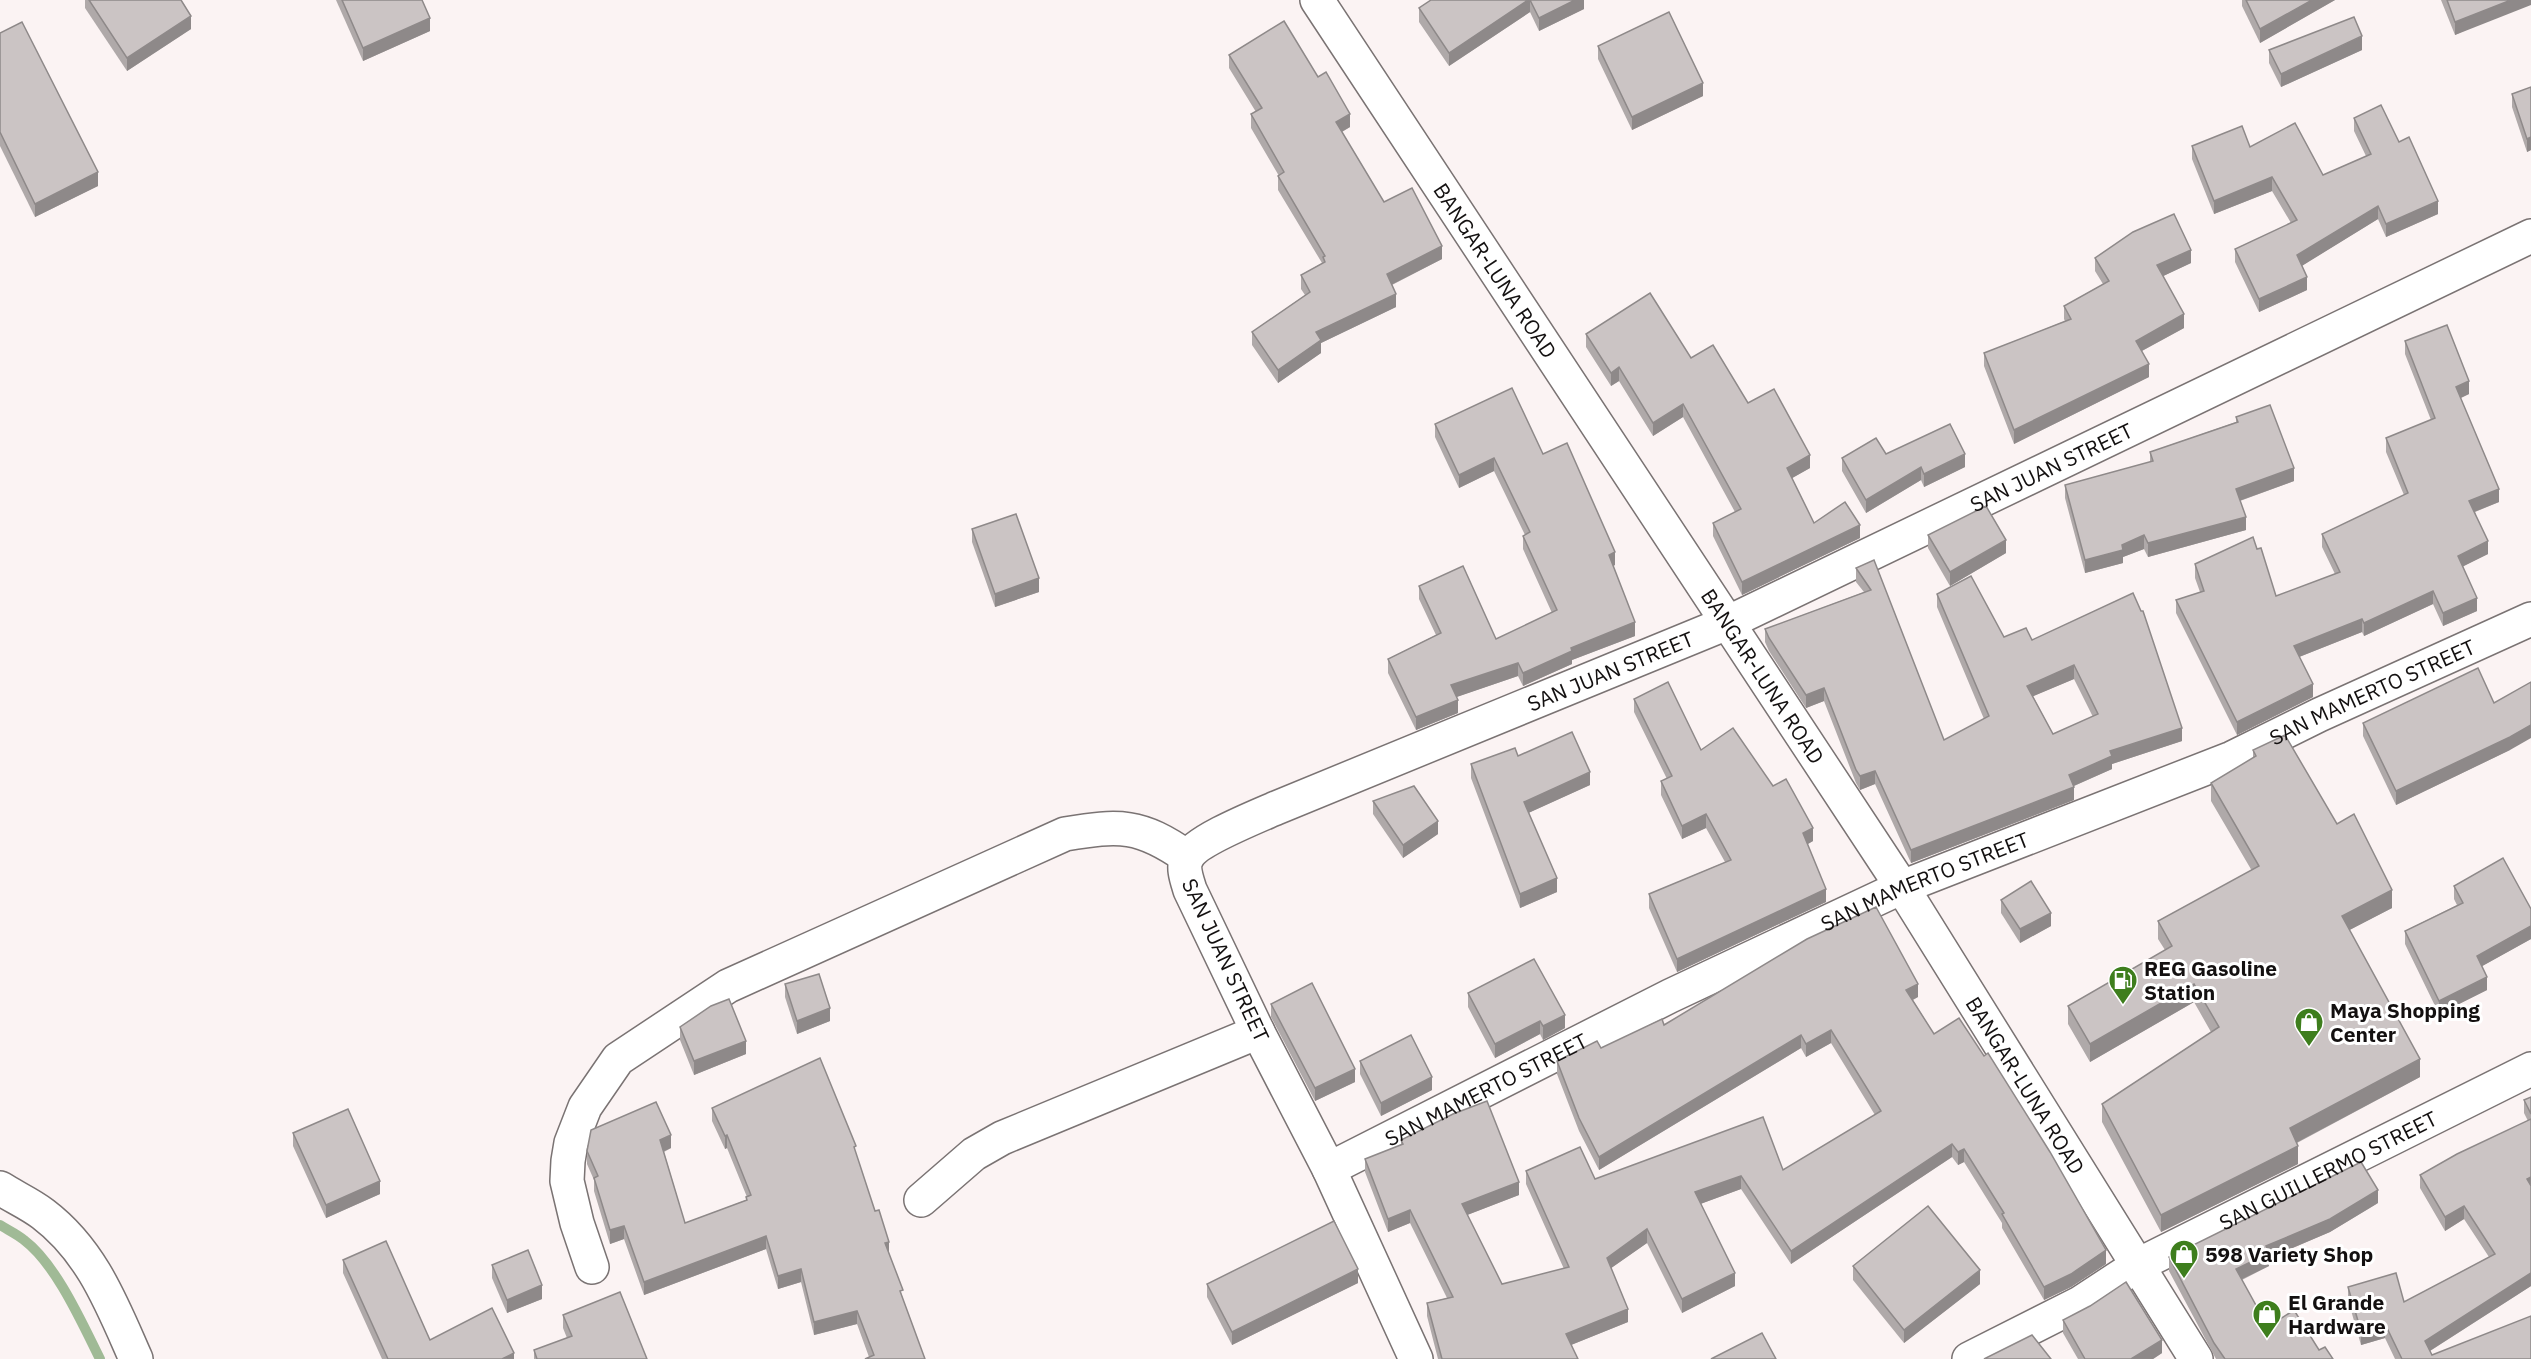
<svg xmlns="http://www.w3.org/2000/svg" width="2531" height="1359" viewBox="0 0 2531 1359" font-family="'IBM Plex Sans',sans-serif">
<rect width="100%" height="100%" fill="#fbf3f3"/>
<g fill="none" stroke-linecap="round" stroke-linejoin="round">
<path stroke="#a0ba96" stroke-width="10" d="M0,1225C8,1230 17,1234 24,1240C56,1264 82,1323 100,1359"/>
<g stroke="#7a7373" stroke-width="36">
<g id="minor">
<path id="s1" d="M1329,1169L1670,996L1902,887L2232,758L2319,715L2531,619"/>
<path d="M0,1188C14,1197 30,1204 43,1214C92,1251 112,1305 136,1359"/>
<path d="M921,1200L974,1154L1002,1138L1258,1032"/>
<path d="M592,1267L577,1223L567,1181L568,1161L571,1143L585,1107L618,1059L728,986L1065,834C1120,825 1140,824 1187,857"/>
<path id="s2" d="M1416,1359L1329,1169L1258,1032L1190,890C1187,880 1182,867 1187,858C1195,841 1258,816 1276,808L1727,623L2531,236"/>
<path id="s3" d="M1969,1359L2080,1303L2138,1265L2531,1069"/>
</g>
</g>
<g stroke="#7a7373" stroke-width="36">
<g id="secondary">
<path id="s4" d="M1317,0L1902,887L2196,1359"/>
</g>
</g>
<use href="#minor" stroke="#fff" stroke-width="33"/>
<use href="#secondary" stroke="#fff" stroke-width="33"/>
</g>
<g fill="#afa9a9" fill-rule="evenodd">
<path d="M85,0H181L191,29L127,71L85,8Z"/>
<path d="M336,0H422L430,31L363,61Z"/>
<path d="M1431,0H1584V9L1539,31L1530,12L1449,66L1419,22V8Z"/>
<path d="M2242,0H2335L2260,43L2242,6Z"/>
<path d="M2441,0H2531L2455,35Z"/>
<path d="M0,33L98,186L35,217L0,146Z"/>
<path d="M1598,46L1703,96L1632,130L1598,59Z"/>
<path d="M2269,50H2362L2281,87L2269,63Z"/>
<path d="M1229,55L1350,127L1342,132L1384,202L1442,259L1392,285L1396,307L1321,343V353L1278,383L1252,345V332L1305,295L1301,289V275L1322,263L1278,190V176H1279L1251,128V114L1256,112L1229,68Z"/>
<path d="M2531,87V150L2527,152L2512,107V94Z"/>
<path d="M2354,118L2399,142L2438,214L2386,237L2378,219L2301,266L2307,290L2259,312L2235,262V249L2291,223L2272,191L2214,214L2192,159V146L2250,147L2323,175L2366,156L2354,131Z"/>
<path d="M2095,258L2191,263L2163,276L2184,328L2142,351L2149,377L2014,444L1984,366V353L2065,321L2064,319V306L2103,284L2095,271Z"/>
<path d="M1586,334L1691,358L1748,403L1810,468L1792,478L1814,523L1860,538L1742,595L1713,536V523L1735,512L1683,417L1653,436L1619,381L1611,386L1586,347Z"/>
<path d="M2405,341L2469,394L2461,398L2499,502L2475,512L2488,554L2463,566L2477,611L2443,626L2433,604L2364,636L2362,632L2299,657L2313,697L2237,735L2176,613V600L2200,592L2195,578V564L2257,549L2276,596L2335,574L2322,547V534L2404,495L2386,452V438L2431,420L2405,354Z"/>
<path d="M2236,417L2294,481L2240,501L2246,530L2148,557L2144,549L2123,557V563L2085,573L2065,498V485L2150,462V452L2236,422Z"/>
<path d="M1435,424L1543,454L1615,565L1613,566L1635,636L1572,660V664L1523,686L1518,676L1456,697L1458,713L1416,730L1388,673V659L1436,635L1419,599V586L1496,639L1552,613L1523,549V536L1525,535L1494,471L1459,488L1435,437Z"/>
<path d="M1886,454L1965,467L1924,487L1921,480L1866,513L1842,471V458Z"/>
<path d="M972,529L1039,592L995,607L972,542Z"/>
<path d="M1928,535L2006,553L1950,586L1928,548Z"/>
<path d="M1874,560L1944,740L1984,719L1937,607V594L2004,637L2032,640L2133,593L2182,741L2112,764V769L2074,786V800L1911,863L1875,784L1860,790L1856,783L1824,701L1806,708L1769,651L1765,642V629L1864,592L1856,582V568ZM2074,679L2093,717L2053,734L2033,696Z"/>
<path d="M1634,699L1701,750L1773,786L1813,841L1807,844L1826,902L1677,972L1649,908V894L1725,862L1706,828L1682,839L1661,795V781L1667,779L1634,712Z"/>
<path d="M2363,723L2510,750L2396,805L2363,736Z"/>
<path d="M2253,750L2337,824L2392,908L2349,930L2420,1077L2297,1143L2298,1164L2161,1232L2102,1122V1104L2211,1032L2194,1002L2090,1062L2068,1024V1006L2165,950L2158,939V921L2252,871L2211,801V783L2253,758Z"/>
<path d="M1518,756L1590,785L1528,813L1557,892L1520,908L1471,778V764Z"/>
<path d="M1373,801L1438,834L1403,858L1373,814Z"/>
<path d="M2454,886L2531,939L2482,966L2487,990L2439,1014L2405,944V931L2457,905L2454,899Z"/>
<path d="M2001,900L2051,926L2020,943L2001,913Z"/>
<path d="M785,984L830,1021L797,1034L785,997Z"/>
<path d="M1468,993L1565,1028L1543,1040L1540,1034L1495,1058L1468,1007Z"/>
<path d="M1918,997L1913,1000L1934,1034L2106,1264L2071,1287L2044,1300L2002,1228V1223L1964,1162L1958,1165L1952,1157L1791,1264L1741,1189L1700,1204L1735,1286L1682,1313L1647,1243L1611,1268L1628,1322L1571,1345L1578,1359H1438L1427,1316V1303L1447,1298L1410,1223L1388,1232L1365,1172V1159L1401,1145V1140L1519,1195L1467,1215L1502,1284L1564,1269L1526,1184V1171L1595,1179L1783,1170L1875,1115L1831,1043L1806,1057L1801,1048L1599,1170L1579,1131L1557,1074V1061L1601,1048L1664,1025Z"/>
<path d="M1271,1004L1355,1082L1315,1101L1271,1017Z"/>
<path d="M680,1027L746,1054L694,1075L680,1040Z"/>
<path d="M1360,1061L1432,1090L1381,1116L1360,1074Z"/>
<path d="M2531,1097V1286L2430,1351L2432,1355L2531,1359H2395L2385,1338L2361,1345L2348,1300V1287L2404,1302L2489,1257L2464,1219L2445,1231L2420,1188V1175L2528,1121L2524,1113V1100Z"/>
<path d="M712,1108L856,1153L889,1254L903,1299L925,1359L869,1357L857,1324L814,1335L801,1282L778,1289L766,1249L644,1295L624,1239L610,1244L594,1191V1180L587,1164V1151L671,1148L664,1152L685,1223L746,1200V1197H747L727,1148L725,1149L712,1121Z"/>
<path d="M293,1133L380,1194L326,1218L293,1146Z"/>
<path d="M2378,1203L2330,1232L2269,1258V1266L2242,1280L2268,1327L2319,1350L2333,1359H2216L2169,1271V1257Z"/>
<path d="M343,1260L430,1340L514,1359H382L343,1273Z"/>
<path d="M492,1265L542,1299L507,1313L492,1278Z"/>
<path d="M1853,1266L1980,1284L1904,1343L1853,1280Z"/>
<path d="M1358,1283L1232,1345L1207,1297V1284Z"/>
<path d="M563,1315L647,1359H534V1350L567,1338L563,1328Z"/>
<path d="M2063,1320L2162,1353L2153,1359H2078L2063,1333Z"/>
</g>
<g fill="#8e8989">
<path d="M1528,0H1530V12L1449,66V53Z"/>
<path d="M1575,0H1584V9L1539,31V18Z"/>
<path d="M2312,0H2335L2260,43V29Z"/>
<path d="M2511,0H2531V5L2455,35V22Z"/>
<path d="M191,16V29L127,71V58Z"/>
<path d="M430,18V31L363,61V48Z"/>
<path d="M2362,36V50L2281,87V74Z"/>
<path d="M1703,83V96L1632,130V117Z"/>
<path d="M1350,114V127L1336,135V122Z"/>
<path d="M2531,137V150L2527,152V139Z"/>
<path d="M98,172V186L35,217V204Z"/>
<path d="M2272,177V191L2214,214V201Z"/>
<path d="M2438,201V214L2386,237V224Z"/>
<path d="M2378,206V219L2297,269V255Z"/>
<path d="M1442,246V259L1387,287V274Z"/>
<path d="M2191,250V263L2157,279V265Z"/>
<path d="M2307,277V290L2259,312V299Z"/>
<path d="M1396,294V307L1321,343V353L1278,383V370L1316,332Z"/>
<path d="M2184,314V328L2136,354V341Z"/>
<path d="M2149,364V377L2014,444V430Z"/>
<path d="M1619,367V381L1611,386V373Z"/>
<path d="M2469,381V394L2456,400V387Z"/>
<path d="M1683,404V417L1653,436V423Z"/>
<path d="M1965,454V467L1924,487V474Z"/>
<path d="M1810,455V468L1787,481V468Z"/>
<path d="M1494,458V471L1459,488V475Z"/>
<path d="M1921,467V480L1866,513V500Z"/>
<path d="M2294,468V481L2236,502V489Z"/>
<path d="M2499,489V502L2469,514V501Z"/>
<path d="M2246,517V530L2148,557V543Z"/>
<path d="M1860,525V538L1742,595V582Z"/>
<path d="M2144,535V549L2123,557V563L2085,573V560Z"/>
<path d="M2006,540V553L1950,586V572Z"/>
<path d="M2488,541V554L2458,569V556Z"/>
<path d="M1615,552V565L1609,568V555Z"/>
<path d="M1039,578V592L995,607V594Z"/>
<path d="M2433,591V604L2364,636V623Z"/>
<path d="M2477,598V611L2443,626V613Z"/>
<path d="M2362,619V632L2294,659V646Z"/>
<path d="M1635,622V636L1572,660V664L1523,686V673L1571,648Z"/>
<path d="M1518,663V676L1451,699V685Z"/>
<path d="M2074,665V679L2027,699V686Z"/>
<path d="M2313,684V697L2237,735V722Z"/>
<path d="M1824,688V701L1806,708V695Z"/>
<path d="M1458,700V713L1416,730V717Z"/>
<path d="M2531,725V738L2510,750L2396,805V791Z"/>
<path d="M2182,728V741L2112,764V769L2069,788V775L2110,751Z"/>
<path d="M1875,771V784L1860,790V776Z"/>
<path d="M1590,772V785L1524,815V802Z"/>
<path d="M2074,787V800L1911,863V850Z"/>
<path d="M1706,814V828L1682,839V826Z"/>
<path d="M1438,821V834L1403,858V845Z"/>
<path d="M1813,828V841L1803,847V833Z"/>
<path d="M1557,878V892L1520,908V894Z"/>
<path d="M1826,889V902L1677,972V959Z"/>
<path d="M2392,890V908L2342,934V916Z"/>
<path d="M2051,913V926L2020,943V929Z"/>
<path d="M2531,926V939L2477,969V956Z"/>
<path d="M2487,977V990L2439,1014V1001Z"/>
<path d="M1918,984V997L1906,1003V990Z"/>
<path d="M2194,984V1002L2090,1062V1044Z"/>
<path d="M830,1008V1021L797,1034V1021Z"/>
<path d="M1565,1015V1028L1543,1040V1026Z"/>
<path d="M1540,1021V1034L1495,1058V1044Z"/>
<path d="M1831,1030V1043L1806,1057V1044Z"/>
<path d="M1801,1035V1048L1599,1170V1157Z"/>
<path d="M746,1041V1054L694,1075V1061Z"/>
<path d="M2420,1059V1077L2290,1146V1128Z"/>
<path d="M1355,1069V1082L1315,1101V1088Z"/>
<path d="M1432,1077V1090L1381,1116V1103Z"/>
<path d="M671,1135V1148L660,1153V1140Z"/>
<path d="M727,1135V1148L725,1149V1136Z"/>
<path d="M1952,1144V1157L1791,1264V1251Z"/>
<path d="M2298,1146V1164L2161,1232V1215Z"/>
<path d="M1964,1149V1162L1958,1165V1152Z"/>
<path d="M1741,1176V1189L1695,1206V1192Z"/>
<path d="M2531,1177V1190L2527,1179Z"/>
<path d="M380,1181V1194L326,1218V1205Z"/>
<path d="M1519,1182V1195L1462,1217V1204Z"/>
<path d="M2378,1190V1203L2330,1232L2269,1258V1266L2236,1282V1269L2266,1246Z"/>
<path d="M2464,1206V1219L2445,1231V1217Z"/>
<path d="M1410,1210V1223L1388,1232V1219Z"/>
<path d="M624,1226V1239L610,1244V1230Z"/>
<path d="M1647,1229V1243L1607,1271V1258Z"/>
<path d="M766,1236V1249L644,1295V1282Z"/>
<path d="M889,1242V1255L885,1243Z"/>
<path d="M2106,1250V1264L2071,1287L2044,1300V1287Z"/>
<path d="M801,1269V1282L778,1289V1276Z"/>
<path d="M1358,1269V1283L1232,1345V1332Z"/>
<path d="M1980,1270V1284L1904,1343V1330Z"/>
<path d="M1735,1273V1286L1682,1313V1299Z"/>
<path d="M2531,1273V1286L2425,1354V1341Z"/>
<path d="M542,1285V1299L507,1313V1300Z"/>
<path d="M1628,1309V1322L1566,1347V1334Z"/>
<path d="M857,1311V1324L814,1335V1322Z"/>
<path d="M2385,1324V1338L2361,1345V1331Z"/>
<path d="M2162,1340V1353L2153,1359H2131Z"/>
<path d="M514,1353V1359H502Z"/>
</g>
<g fill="#cbc4c4" stroke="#8e8989" stroke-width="1.5" fill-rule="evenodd">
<path d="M89,0H181L191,16L127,58Z"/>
<path d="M342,0H422L430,18L363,48Z"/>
<path d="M1431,0H1528L1449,53L1419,8Z"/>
<path d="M1530,0H1575L1539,18Z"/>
<path d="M2246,0H2312L2260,29Z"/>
<path d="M2447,0H2511L2455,22Z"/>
<path d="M1669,12L1703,83L1632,117L1598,46Z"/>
<path d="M2354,17L2362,36L2281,74L2269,50Z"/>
<path d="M1284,21L1318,77L1326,72L1350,114L1336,122L1384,202L1412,188L1442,246L1387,274L1396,294L1316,332L1321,340L1278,370L1252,332L1310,292L1301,275L1325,262L1323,257L1325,256L1278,176L1284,172L1251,114L1262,108L1229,55Z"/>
<path d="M22,22L98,172L35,204L0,132V33Z"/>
<path d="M2531,87V137L2527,139L2512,94Z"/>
<path d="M2381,105L2399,142L2409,137L2438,201L2386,224L2378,206L2297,255L2307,277L2259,299L2235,249L2297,220L2272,177L2214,201L2192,146L2242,126L2250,147L2295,123L2323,175L2371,154L2354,118Z"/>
<path d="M2174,214L2191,250L2157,265L2184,314L2136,341L2149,364L2014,430L1984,353L2071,319L2064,306L2109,281L2095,258L2133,232Z"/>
<path d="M1650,293L1691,358L1713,345L1748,403L1774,389L1810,455L1787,468L1814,523L1845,502L1860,525L1742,582L1713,523L1741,509L1683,404L1653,423L1619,367L1611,373L1586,334Z"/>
<path d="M2447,325L2469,381L2456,387L2499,489L2469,501L2488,541L2458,556L2477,598L2443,613L2433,591L2364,623L2362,619L2294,646L2313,684L2237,722L2176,600L2204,591L2195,564L2253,537L2257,549L2261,548L2276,596L2340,572L2322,534L2408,493L2386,438L2435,418L2405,341Z"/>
<path d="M1512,388L1543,454L1567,443L1615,552L1609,555L1635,622L1571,648L1572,651L1523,673L1518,663L1451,685L1458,700L1416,717L1388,659L1441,633L1419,586L1463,566L1496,639L1557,610L1523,536L1530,532L1494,458L1459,475L1435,424Z"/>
<path d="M2270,405L2294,468L2236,489L2246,517L2148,543L2144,535L2122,545L2123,550L2085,560L2065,485L2153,461L2150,452L2238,422L2236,417Z"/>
<path d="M1950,424L1965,454L1924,474L1921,467L1866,500L1842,458L1876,438L1886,454Z"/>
<path d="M1986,506L2006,540L1950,572L1928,535Z"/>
<path d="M1016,514L1039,578L995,594L972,529Z"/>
<path d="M1874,560L1944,740L1989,716L1937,594L1971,576L2004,637L2026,628L2032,640L2133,593L2141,611H2143L2182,728L2110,751L2112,756L2069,775L2074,787L1911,850L1875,771L1860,776L1856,770L1824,688L1806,695L1769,638L1765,629L1871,590L1856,568ZM2074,665L2098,714L2053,734L2027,686Z"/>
<path d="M2478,668L2494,703L2531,682V725L2510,737L2396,791L2363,723Z"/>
<path d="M1668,682L1701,750L1733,728L1773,786L1786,779L1813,828L1803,833L1826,889L1677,959L1649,894L1731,860L1706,814L1682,826L1661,781L1672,776L1634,699Z"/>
<path d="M1572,732L1590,772L1524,802L1557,878L1520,894L1471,764L1515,748L1518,756Z"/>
<path d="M2285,735L2337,824L2354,814L2392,890L2342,916L2420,1059L2290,1128L2298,1146L2161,1215L2102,1104L2219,1027L2194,984L2090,1044L2068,1006L2172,946L2158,921L2259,866L2211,783L2256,756L2253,750Z"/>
<path d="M1414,786L1438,821L1403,845L1373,801Z"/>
<path d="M2503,858L2531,909V926L2477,956L2487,977L2439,1001L2405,931L2463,903L2454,886Z"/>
<path d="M2031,881L2051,913L2020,929L2001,900Z"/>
<path d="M1876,907L1918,984L1906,990L1934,1034L1959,1018L1984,1056L1988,1053L2050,1152L2106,1250L2071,1274L2044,1287L2002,1214L2004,1213L1964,1149L1958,1152L1952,1144L1791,1251L1741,1176L1695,1192L1735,1273L1682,1299L1647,1229L1607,1258L1628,1309L1566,1334L1578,1359H1442L1427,1303L1453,1297L1410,1210L1388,1219L1365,1159L1403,1144L1401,1140L1453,1114L1487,1101L1519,1182L1462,1204L1502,1284L1569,1267L1526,1171L1580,1147L1595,1179L1763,1117L1783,1170L1881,1111L1831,1030L1806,1044L1801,1035L1599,1157L1579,1118L1557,1061L1597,1041L1601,1048L1662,1019L1664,1025L1807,939Z"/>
<path d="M1534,959L1565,1015L1543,1026L1540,1021L1495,1044L1468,993Z"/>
<path d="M819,974L830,1008L797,1021L785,984Z"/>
<path d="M1312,983L1355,1069L1315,1088L1271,1004Z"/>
<path d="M729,999L746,1041L694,1061L680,1027L711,1006Z"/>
<path d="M1411,1035L1432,1077L1381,1103L1360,1061Z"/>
<path d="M820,1058L856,1146L854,1147L875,1211L879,1210L889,1242L885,1243L903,1290L900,1291L925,1359H865L874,1355L857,1311L814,1322L801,1269L778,1276L766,1236L644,1282L624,1226L610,1230L594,1178L598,1176L587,1151L591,1130L656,1102L671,1135L660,1140L685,1223L747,1200L746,1197L751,1195L727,1135L725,1136L712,1108Z"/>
<path d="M2531,1097V1114L2524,1100Z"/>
<path d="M348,1109L380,1181L326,1205L293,1133Z"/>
<path d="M2531,1119V1177L2527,1179L2531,1186V1273L2425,1341L2432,1355L2531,1316V1359H2402L2385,1324L2361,1331L2348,1287L2396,1273L2404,1302L2495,1254L2464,1206L2445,1217L2420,1175L2457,1154Z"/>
<path d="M2361,1162L2378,1190L2330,1219L2266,1246L2269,1253L2236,1269L2268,1327L2294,1310L2319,1350L2325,1347L2333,1359H2225L2214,1343L2169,1257Z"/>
<path d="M1928,1206L1980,1270L1904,1330L1853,1266Z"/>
<path d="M1334,1221L1358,1269L1232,1332L1207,1284Z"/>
<path d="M386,1241L430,1340L492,1308L514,1353L502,1359H388L343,1260Z"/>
<path d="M528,1250L542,1285L507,1300L492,1265Z"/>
<path d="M2126,1282L2162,1340L2131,1359H2085L2063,1320L2090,1306Z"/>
<path d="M620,1292L647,1359H537L534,1350L572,1336L563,1315Z"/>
<path d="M1762,1333L1776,1359H1711Z"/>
<path d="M2032,1335L2051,1359H1984Z"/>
</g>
<defs>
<g id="fuel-pin" transform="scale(1.5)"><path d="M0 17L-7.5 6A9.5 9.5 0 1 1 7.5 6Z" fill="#3e7e1d" stroke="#fff"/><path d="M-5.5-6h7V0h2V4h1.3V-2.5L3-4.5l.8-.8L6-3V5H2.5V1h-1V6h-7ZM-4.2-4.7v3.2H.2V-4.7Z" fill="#fff"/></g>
<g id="shop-pin" transform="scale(1.5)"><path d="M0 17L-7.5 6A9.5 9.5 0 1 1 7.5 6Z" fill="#3e7e1d" stroke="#fff"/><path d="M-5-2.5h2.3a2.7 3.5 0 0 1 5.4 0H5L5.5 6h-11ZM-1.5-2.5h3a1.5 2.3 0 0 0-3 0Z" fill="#fff"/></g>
</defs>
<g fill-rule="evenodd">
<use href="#fuel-pin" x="2123" y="980"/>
<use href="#shop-pin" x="2309" y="1022"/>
<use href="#shop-pin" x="2184" y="1254"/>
<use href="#shop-pin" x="2267" y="1314"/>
</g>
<g text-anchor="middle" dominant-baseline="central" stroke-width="6" stroke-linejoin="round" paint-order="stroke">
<g font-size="21" fill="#131010" stroke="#fff">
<text stroke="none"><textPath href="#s4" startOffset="324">BANGAR-LUNA ROAD</textPath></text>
<text stroke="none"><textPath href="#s2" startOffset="1504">SAN JUAN STREET</textPath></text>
<text stroke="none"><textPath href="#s2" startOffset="1018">SAN JUAN STREET</textPath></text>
<text stroke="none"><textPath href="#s4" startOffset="810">BANGAR-LUNA ROAD</textPath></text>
<text stroke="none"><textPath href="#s1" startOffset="1148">SAN MAMERTO STREET</textPath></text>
<text stroke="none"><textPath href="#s1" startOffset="662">SAN MAMERTO STREET</textPath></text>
<text transform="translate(1226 960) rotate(65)">SAN JUAN STREET</text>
<text stroke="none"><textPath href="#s4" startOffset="1296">BANGAR-LUNA ROAD</textPath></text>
<text stroke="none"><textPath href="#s1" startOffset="176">SAN MAMERTO STREET</textPath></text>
<text stroke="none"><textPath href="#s3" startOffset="406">SAN GUILLERMO STREET</textPath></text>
</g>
<g font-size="21" font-weight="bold" fill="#131010" stroke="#fff" text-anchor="start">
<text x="2144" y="968">REG Gasoline<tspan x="2144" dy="24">Station</tspan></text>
<text x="2330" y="1010">Maya Shopping<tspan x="2330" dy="24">Center</tspan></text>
<text x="2205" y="1254">598 Variety Shop</text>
<text x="2288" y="1302">El Grande<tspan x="2288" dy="24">Hardware</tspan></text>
</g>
</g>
</svg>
